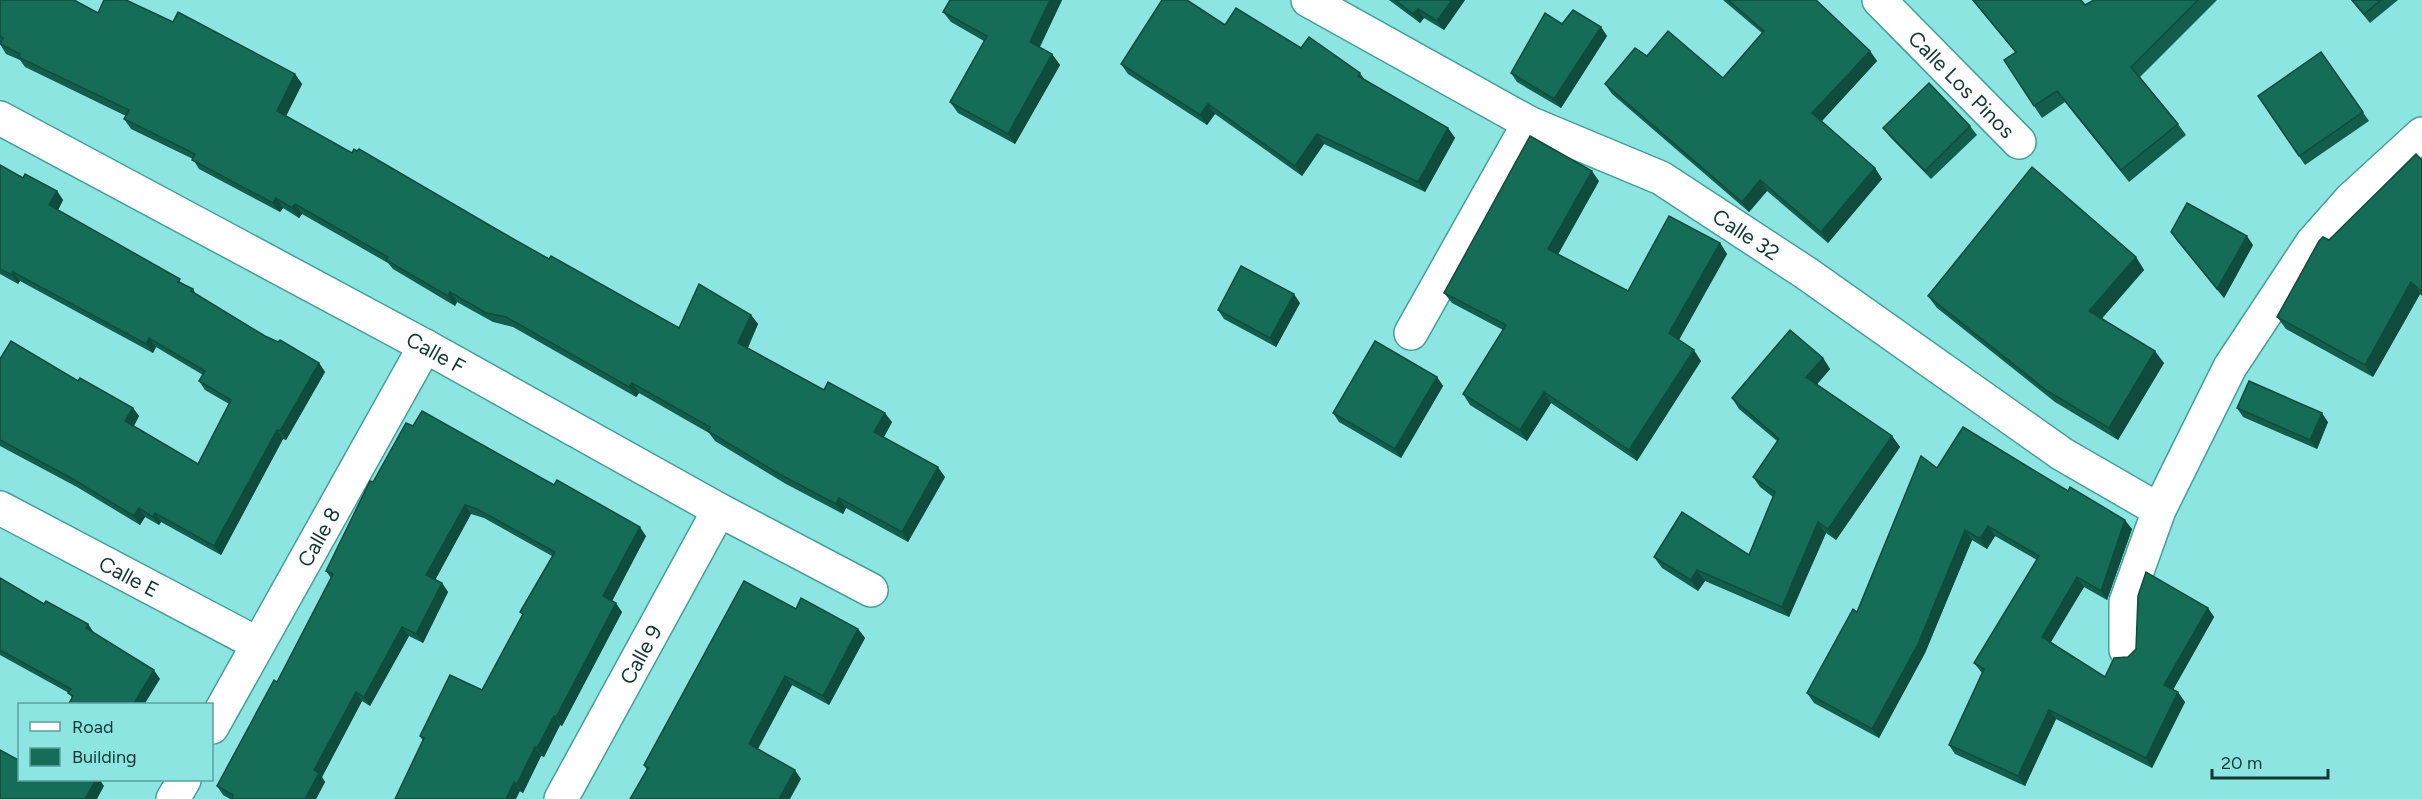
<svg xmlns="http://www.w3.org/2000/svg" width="2422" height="799" viewBox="0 0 2422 799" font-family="Figtree,sans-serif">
<rect width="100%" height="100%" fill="#8de5e1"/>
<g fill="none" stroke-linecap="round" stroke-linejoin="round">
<g stroke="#459f9c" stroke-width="36">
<g id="minor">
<path id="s1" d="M1308,0L1529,123L1661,178L1806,273L2062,454L2159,510"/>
<path id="s2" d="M1879,0L2019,142"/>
<path id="s3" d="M0,118L425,346L719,510L871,590"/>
<path d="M1411,333L1529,123"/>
<path id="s4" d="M0,508L256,643"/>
<path d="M2126,650V602L2159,510L2230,367L2312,243L2351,199L2422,134"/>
<path id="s5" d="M212,727L425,346"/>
<path d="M173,799L184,780"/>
<path id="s6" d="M561,799L719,510"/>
</g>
</g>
<use href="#minor" stroke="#fff" stroke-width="33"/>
</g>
<g fill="#125d4b">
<path d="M0,0L173,22L295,74L302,84L286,116L352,153L496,229L549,259L679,328L751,315L758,324L748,348L824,390L892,422L884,437L945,477L908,542L846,508L843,514L786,484L715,441L709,433L639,393L636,397L513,327L493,322L457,302L455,306L393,269L388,263L302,214L299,218L283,208L280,212L199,169L193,159L131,129L124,119L126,116L25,67L20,60L6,54L0,44Z"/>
<path d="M950,0H1062L1040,47L1052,54L1060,65L1015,144L958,113L950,102L984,41L951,22L943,12Z"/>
<path d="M1389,0H1465L1444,30L1424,18L1420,23Z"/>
<path d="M1723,0H1816L1870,51L1877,61L1822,121L1875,168L1882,179L1828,243L1767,191L1749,212L1612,94L1605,84L1647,56L1723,78L1762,33Z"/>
<path d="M1972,0H2081L2085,5L2094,0H2217L2140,77L2178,124L2186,135L2129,182L2065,102L2042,118L2034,106L2015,52Z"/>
<path d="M2351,0H2398L2370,23Z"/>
<path d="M1562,24L1601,27L1607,36L1561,108L1517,82L1511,73Z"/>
<path d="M1225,25L1301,48L1360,73L1365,80L1448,128L1455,138L1425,192L1324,144L1302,176L1215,114L1207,125L1128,74L1121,64Z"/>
<path d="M2321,52L2369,121L2305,165L2258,96Z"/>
<path d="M1970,126L1977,135L1931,179L1890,137L1883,128Z"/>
<path d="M2422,160V296L2420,294L2373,377L2286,329L2277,317L2329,240Z"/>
<path d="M0,165L23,178L57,191L63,200L58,210L193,289L196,294L265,336L319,363L325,372L286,440L283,439L221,555L161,522L159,525L145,517L140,525L77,487L0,446V359L78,381L133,408L139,416L134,426L198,464L229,404L205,390L199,381L203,375L156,347L153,353L20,281L18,284L0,274Z"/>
<path d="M1599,181L1558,254L1628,291L1720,243L1727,254L1679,340L1701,361L1637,461L1551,403L1527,441L1470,405L1463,394L1503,330L1452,303L1444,293Z"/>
<path d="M2171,232L2253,245L2224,298L2177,241Z"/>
<path d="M2136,257L2144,270L2102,318L2164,363L2118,440L2055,402L1937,308L1928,296Z"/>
<path d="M1300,303L1276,347L1224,319L1218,310Z"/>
<path d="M1823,358L1830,369L1817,384L1892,436L1900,447L1836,540L1826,533L1789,617L1705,581L1698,591L1662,568L1654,557L1749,555L1773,497L1760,487L1753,477L1777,441L1739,409L1732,398Z"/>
<path d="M1437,377L1443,386L1401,458L1339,422L1333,413Z"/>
<path d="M2237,408L2328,422L2317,449L2243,417Z"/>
<path d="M413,426L646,536L612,601L622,612L562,726L560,725L544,757L541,756L523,793L423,741L420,736L482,690L523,615L520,612L552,556L484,518L471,514L435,580L442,583L448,592L423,643L409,636L370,706L362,701L322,777L325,782L316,799H230L223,795L217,786L277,682L331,578L326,571L373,482Z"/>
<path d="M1937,468L2068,491L2132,529L2107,600L2084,587L2051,642L2105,677L2128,657L2208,608L2214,617L2173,690L2185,702L2152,768L2056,719L2025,786L1955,754L1949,745L1982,673L1974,663L2037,560L1995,536L1987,549L1972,540L1925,653L1879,738L1814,703L1807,693L1857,612Z"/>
<path d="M0,578L44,604L88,624L94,633L160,679L72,698L69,693L0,655Z"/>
<path d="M796,609L858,629L865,638L829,705L792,685L758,749L801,779L647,770L644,765Z"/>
</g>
<g fill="#0f4c3d">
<path d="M1050,0H1062L1037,52L1030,42Z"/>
<path d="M1452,0H1465L1444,30L1437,21Z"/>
<path d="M1418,9L1424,18L1420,23L1413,14Z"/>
<path d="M1601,27L1607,36L1561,108L1554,99Z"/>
<path d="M1870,51L1877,61L1820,123L1812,113Z"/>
<path d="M1052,54L1060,65L1015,144L1008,134Z"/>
<path d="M295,74L302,84L284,120L277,111Z"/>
<path d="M1208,104L1215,114L1207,125L1200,115Z"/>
<path d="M1448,128L1455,138L1425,192L1418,182Z"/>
<path d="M1317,134L1324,144L1302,176L1295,166Z"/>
<path d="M1875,168L1882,179L1828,243L1821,232Z"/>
<path d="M1592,171L1599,181L1555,260L1548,249Z"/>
<path d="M1760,180L1767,191L1749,212L1742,202Z"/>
<path d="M57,191L63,200L56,214L49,205Z"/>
<path d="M276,198L283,208L280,212L273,203Z"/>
<path d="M295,204L302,214L299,218L292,208Z"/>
<path d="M2247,236L2253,245L2224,298L2217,289Z"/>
<path d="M1720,243L1727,254L1677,343L1669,333Z"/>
<path d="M2136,257L2144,270L2098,323L2089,311Z"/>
<path d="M13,272L20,281L18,284L12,275Z"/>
<path d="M2411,282L2420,294L2373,377L2365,365Z"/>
<path d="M450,292L457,302L455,306L448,296Z"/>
<path d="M1294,294L1300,303L1276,347L1270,338Z"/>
<path d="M751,315L758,324L745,352L738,343Z"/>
<path d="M149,338L156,347L153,353L146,344Z"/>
<path d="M1694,350L1701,361L1637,461L1629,450Z"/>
<path d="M2155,351L2164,363L2118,440L2109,428Z"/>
<path d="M1823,358L1830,369L1814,388L1806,377Z"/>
<path d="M319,363L325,372L286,440L280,431Z"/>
<path d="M1437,377L1443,386L1401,458L1395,449Z"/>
<path d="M632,383L639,393L636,397L629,387Z"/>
<path d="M1544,392L1551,403L1527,441L1520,430Z"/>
<path d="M133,408L139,416L131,430L125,421Z"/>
<path d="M885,413L892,422L881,442L874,432Z"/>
<path d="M2322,413L2328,422L2317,449L2310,440Z"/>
<path d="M277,430L283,439L221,555L214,546Z"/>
<path d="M1892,436L1900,447L1836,540L1828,529Z"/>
<path d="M938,467L945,477L908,542L902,532Z"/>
<path d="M839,498L846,508L843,514L836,504Z"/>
<path d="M465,505L471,514L433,584L426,575Z"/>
<path d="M139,508L145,517L140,525L134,516Z"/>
<path d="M155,513L161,522L159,525L153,517Z"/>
<path d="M2125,520L2132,529L2107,600L2101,591Z"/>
<path d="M1818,522L1826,533L1789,617L1782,607Z"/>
<path d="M1988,526L1995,536L1987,549L1980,539Z"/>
<path d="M640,527L646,536L610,605L603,596Z"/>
<path d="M1965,530L1972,540L1925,653L1879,738L1872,729Z"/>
<path d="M1697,570L1705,581L1698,591L1691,580Z"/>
<path d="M2077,577L2084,587L2048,646L2042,637Z"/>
<path d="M442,583L448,592L423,643L416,634Z"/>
<path d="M616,603L622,612L562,726L556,717Z"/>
<path d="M2208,608L2214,617L2170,695L2164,685Z"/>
<path d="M88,624L94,633L86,628Z"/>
<path d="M402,627L409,636L370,706L364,697Z"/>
<path d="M858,629L865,638L829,705L823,696Z"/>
<path d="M154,670L160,679L144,705H133Z"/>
<path d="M785,676L792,685L755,753L749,744Z"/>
<path d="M356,692L362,701L322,777L325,782L316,799H305L314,770Z"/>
<path d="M2178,692L2185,702L2152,768L2146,758Z"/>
<path d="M2049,710L2056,719L2025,786L2018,776Z"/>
<path d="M554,716L560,725L544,757L537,748Z"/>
<path d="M535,747L541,756L523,793L517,784Z"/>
<path d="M795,770L801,779L790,799H779Z"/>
<path d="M96,780H100L104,786L97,799H85Z"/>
<path d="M514,782L520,791L516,799H506Z"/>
</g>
<g fill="#156c57" stroke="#0f4c3d" stroke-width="1.5">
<path d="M0,0H74L98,13L104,0H126L173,22L178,12L295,74L277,111L352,153L354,149L357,151L359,149L496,229L549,259L551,256L679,328L699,284L751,315L738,343L824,390L828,382L885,413L874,432L938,467L902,532L839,498L836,504L779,474L708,431L710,427L632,383L629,387L506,317L486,313L450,292L448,296L386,260L388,257L295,204L292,208L276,198L273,203L192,160L195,154L124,119L129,110L18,57L20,54L0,44L3,38L0,36Z"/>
<path d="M950,0H1050L1030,42L1052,54L1008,134L950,102L987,36L943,12Z"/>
<path d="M1162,0H1187L1225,25L1236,8L1301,48L1309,37L1360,73L1358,76L1448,128L1418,182L1317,134L1295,166L1208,104L1200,115L1121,64Z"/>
<path d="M1395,0H1452L1437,21L1418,9L1413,14Z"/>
<path d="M1728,0H1816L1870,51L1812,113L1875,168L1821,232L1760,180L1742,202L1605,84L1635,48L1647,56L1668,31L1723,78L1764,31Z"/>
<path d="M1973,0H2081L2085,5L2094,0H2198L2131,67L2178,124L2121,170L2057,91L2034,106L2004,60L2016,52Z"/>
<path d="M2352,0H2381L2364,14Z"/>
<path d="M1573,10L1601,27L1554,99L1511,73L1545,13L1562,24Z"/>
<path d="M2321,52L2363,112L2299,156L2258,96Z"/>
<path d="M1929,83L1970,126L1925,171L1883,128Z"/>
<path d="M1530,136L1592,171L1548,249L1628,291L1669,216L1720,243L1669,333L1694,350L1629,450L1544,392L1520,430L1463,394L1506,325L1444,293Z"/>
<path d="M2416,154L2422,160V292L2411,282L2365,365L2277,317L2319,241L2323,237L2329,240Z"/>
<path d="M0,165L23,178L25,174L57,191L49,205L180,279L178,282L193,289L191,291L265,336L278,342L280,340L319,363L280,431L277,430L214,546L155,513L153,517L139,508L134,516L71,478L0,440V359L11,341L78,381L80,378L133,408L125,421L198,464L231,400L199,381L205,371L149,338L146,344L13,272L12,275L0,269Z"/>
<path d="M2032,167L2136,257L2089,311L2155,351L2109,428L2046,390L1928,296Z"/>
<path d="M2187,203L2247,236L2217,289L2171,232Z"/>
<path d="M1241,266L1294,294L1270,338L1218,310Z"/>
<path d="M1790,330L1823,358L1806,377L1892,436L1828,529L1818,522L1782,607L1697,570L1691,580L1654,557L1682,512L1749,555L1775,492L1753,477L1779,439L1732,398Z"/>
<path d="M1375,341L1437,377L1395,449L1333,413Z"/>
<path d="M2249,381L2322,413L2310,440L2237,408Z"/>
<path d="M422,411L554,485L557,480L640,527L603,596L616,603L556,717L554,716L537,748L535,747L517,784L514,782L506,799H395L424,738L420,736L450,675L482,690L523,614L520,612L555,552L477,509L465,505L426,575L442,583L416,634L402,627L364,697L356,692L314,770L319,773L305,799H232L233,795L217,786L274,680L277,682L333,574L326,571L370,481L373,482L406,423L413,426Z"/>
<path d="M1963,427L2068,491L2070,487L2125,520L2101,591L2077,577L2042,637L2105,677L2114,658L2128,657L2136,649L2138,596L2146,572L2208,608L2164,685L2178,692L2146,758L2049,710L2018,776L1949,745L1984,669L1974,663L2039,556L1988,526L1980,539L1965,530L1918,644L1872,729L1807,693L1853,609L1857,612L1921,456L1937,468Z"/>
<path d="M0,578L44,604L46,601L88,624L86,628L154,670L133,705H68L73,696L68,693L71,689L0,650Z"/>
<path d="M744,581L796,609L801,598L858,629L823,696L785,676L749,744L795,770L779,799H630L648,768L644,765Z"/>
<path d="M0,750L20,761V780H96L85,799H0Z"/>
</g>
<g text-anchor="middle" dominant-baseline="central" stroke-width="6" stroke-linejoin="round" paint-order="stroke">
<g font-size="21" fill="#113836" stroke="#8de5e1">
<text stroke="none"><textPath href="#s2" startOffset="118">Calle Los Pinos</textPath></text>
<text stroke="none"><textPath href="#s1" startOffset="498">Calle 32</textPath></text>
<text stroke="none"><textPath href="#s3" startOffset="495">Calle F</textPath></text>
<text stroke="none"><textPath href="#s5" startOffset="218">Calle 8</textPath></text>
<text stroke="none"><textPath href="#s4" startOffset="146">Calle E</textPath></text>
<text stroke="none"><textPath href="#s6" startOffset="165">Calle 9</textPath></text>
</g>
</g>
<rect x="18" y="703" width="195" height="78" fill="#8de5e1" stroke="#5ba09d" stroke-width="1.5"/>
<rect x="30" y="722" width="30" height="9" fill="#ffffff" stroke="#5ba09d" stroke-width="1.5"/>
<text x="72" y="733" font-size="18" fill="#113836">Road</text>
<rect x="30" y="748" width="30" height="18" fill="#156c57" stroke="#5ba09d" stroke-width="1.5"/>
<text x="72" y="763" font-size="18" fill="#113836">Building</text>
<path d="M2212 769v9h116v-9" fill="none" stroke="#113836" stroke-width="3"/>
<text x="2221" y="769" font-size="18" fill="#113836" stroke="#8de5e1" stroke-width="4.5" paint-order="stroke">20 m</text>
</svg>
